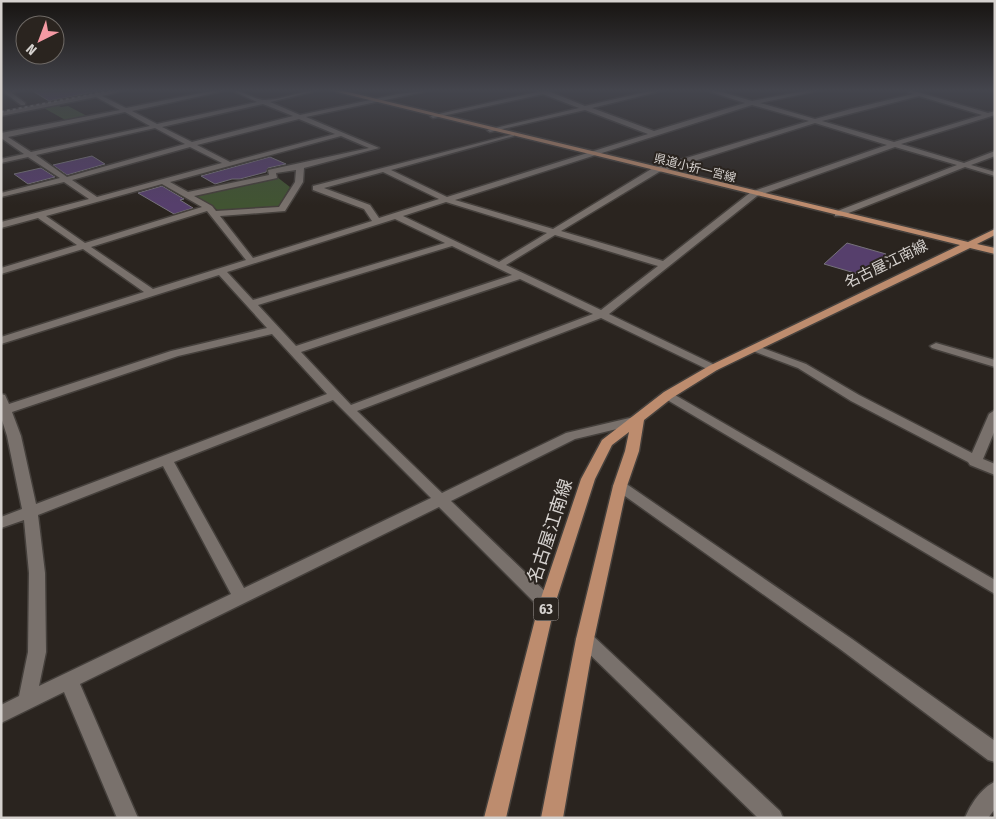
<svg xmlns="http://www.w3.org/2000/svg" width="996" height="819" viewBox="0 0 996 819" font-family="'Fira Sans Condensed','Noto Sans JP',sans-serif">
<rect width="100%" height="100%" fill="#2a241f"/>
<g fill="#415432">
<path d="M55,104L61,107L68,106L89,117L67,121L42,107Z"/>
<path d="M277,177L290,187L279,206L275,208L218,211L214,207L192,195Z"/>
</g>
<g fill="#563f6c" stroke="#76727a">
<path d="M31,90H104L49,101Z"/>
<path d="M92,156L105,164L67,175L53,165Z"/>
<path d="M270,157L286,164L268,168L266,172L240,179H232L215,184L201,176Z"/>
<path d="M41,168L55,177L28,184L14,174Z"/>
<path d="M162,186L184,199L180,200L193,208L174,214L138,193Z"/>
<path d="M847,243L886,254L865,276L824,264Z"/>
</g>
<g fill="none" stroke-linecap="round" stroke-linejoin="round">
<g stroke="#45403c" stroke-width="3">
<g id="minor">
<path d="M8,90H23L12,93L25,103V105H21L5,93V91Z"/>
<path d="M114,90H126L102,96L126,108L216,90H228L132,111L157,124L257,102L231,90C243,90 254,100 265,100C283,100 301,90 320,90L270,102L300,115L398,94L432,90L306,117L379,148L304,168L303,182L285,211L220,216L253,258L372,221L364,209L313,190V186L514,134V136L391,170L447,197L648,134L585,110L490,132L487,130L579,108L543,94L433,118L430,116L537,92L534,90L548,91L585,106L654,90H665L592,108L654,131L745,103L705,90H715L752,101L809,90H822L760,103L815,119L851,109L913,94L908,92L911,90L988,113L995,111V115L901,144L964,163L995,151V156L971,165L995,172V176L965,167L841,216H835V212L957,165L895,147L757,196L609,314L717,366L719,368L717,370H709L601,318L357,411L442,493L566,433L638,416L644,420L642,423L575,439L451,501L553,599L555,604L553,609L547,611L541,609L439,507L80,684L138,818H117L64,692L1,723V705L19,696L28,652L29,573L24,520L1,528V517L22,509L7,436L1,417V394L5,395L9,404L171,351L267,328L219,275L1,344V337L144,292L83,249L1,274V268L77,245L38,218L1,228V222L89,199L64,182L1,197V193L60,178L28,157L1,163V159L24,154L1,138V133L120,110L96,97L1,116V112ZM919,96L982,115L894,142L822,121ZM263,104L293,116L192,142L162,127ZM752,105L809,121L653,168L553,229L455,200ZM125,112L150,126L31,152L8,137ZM299,119L335,134L230,162L197,145ZM815,123L887,145L751,192L663,261L561,231L659,172ZM155,128L185,144L67,177L36,155ZM341,136L369,148L268,170L269,175L188,192L170,182ZM190,147L222,163L97,197L72,180ZM296,170L295,182L279,207L216,211L212,206L194,196L277,178L276,173ZM383,172L439,199L379,218L370,205L324,188ZM162,184L202,207L85,243L46,216ZM446,202L547,233L499,262L403,216ZM207,211L246,260L153,289L91,247ZM395,219L445,243L253,300L227,272ZM555,235L658,266L601,310L506,265ZM452,246L512,275L296,346L258,305ZM520,279L593,314L351,405L301,352ZM272,334L327,394L36,504L21,436L12,412L178,356ZM333,400L431,498L244,588L174,462ZM163,466L231,594L39,686L46,652L45,573L38,515Z"/>
<path d="M936,343L995,360V367L932,348L930,346Z"/>
<path d="M757,346L806,364L859,395L972,453L989,414L995,410V430L983,459L995,464V475L970,465L968,462L851,401L798,368L753,351L751,349L753,347Z"/>
<path d="M668,391L995,580V594L664,398L662,395Z"/>
<path d="M620,481L625,483L852,639L995,741V762L988,760L840,649L615,489L613,486L615,483Z"/>
<path d="M585,632L591,634L780,811L783,818H758L579,644L576,639L579,634Z"/>
<path d="M995,782V809L988,818H965C970,805 982,787 995,782Z"/>
</g>
</g>
<g stroke="#45403c" stroke-width="3">
<path id="major" d="M329,90H340L968,242L995,229V235L977,244L995,248V254L970,248L717,370L672,398L644,420L639,451L627,486L594,639L563,818H541L576,639L613,486L625,451L629,432L612,445L595,479L555,604L506,818H484L539,604L581,479L602,440L664,392L709,366L960,245Z"/>
</g>
<use href="#minor" fill="#79716c" fill-rule="evenodd"/>
<use href="#major" fill="#bd8c6e" fill-rule="evenodd"/>
<path stroke="#8f8a86" stroke-width="2" stroke-dasharray="3 3" stroke-linecap="butt" d="M1,112L114,90"/>
</g>
<linearGradient id="sky" x2="0" y2="1"><stop stop-color="#171411"/><stop offset="0.44" stop-color="#44454d"/><stop offset="1" stop-color="#44454d" stop-opacity="0"/></linearGradient>
<rect width="996" height="205" fill="url(#sky)"/>
<g text-anchor="middle" dominant-baseline="central" stroke-width="4" stroke-linejoin="round" paint-order="stroke">
<g font-size="12" fill="#d5d1ce" stroke="#2a241f">
<text transform="translate(695 168) rotate(14)">県道小折一宮線</text>
</g>
<rect fill="#2a241f" stroke="#a29d9a" stroke-width="1" x="533.5" y="597.5" width="25" height="23" rx="4"/>
<g font-size="14" font-weight="bold" fill="#d5d1ce">
<text x="546" y="609">63</text>
</g>
<g font-size="15" fill="#d5d1ce" stroke="#2a241f">
<text transform="translate(886 264) rotate(-26)">名古屋江南線</text>
</g>
<g font-size="18" fill="#d5d1ce" stroke="#2a241f">
<text transform="translate(550 531) rotate(-72)">名古屋江南線</text>
</g>
</g>
<rect width="996" height="819" fill="none" stroke="#d5d1ce" stroke-width="5"/>
<g transform="translate(40 40) rotate(222)"><circle r="24" fill="#2a241f" stroke="#6e6965"/>
<path d="M0-4L9 19L0 12L-9 19Z" fill="#f49aa3"/>
<text y="-8" font-size="14" font-weight="bold" text-anchor="middle" fill="#d5d1ce">N</text>
</g>
</svg>
